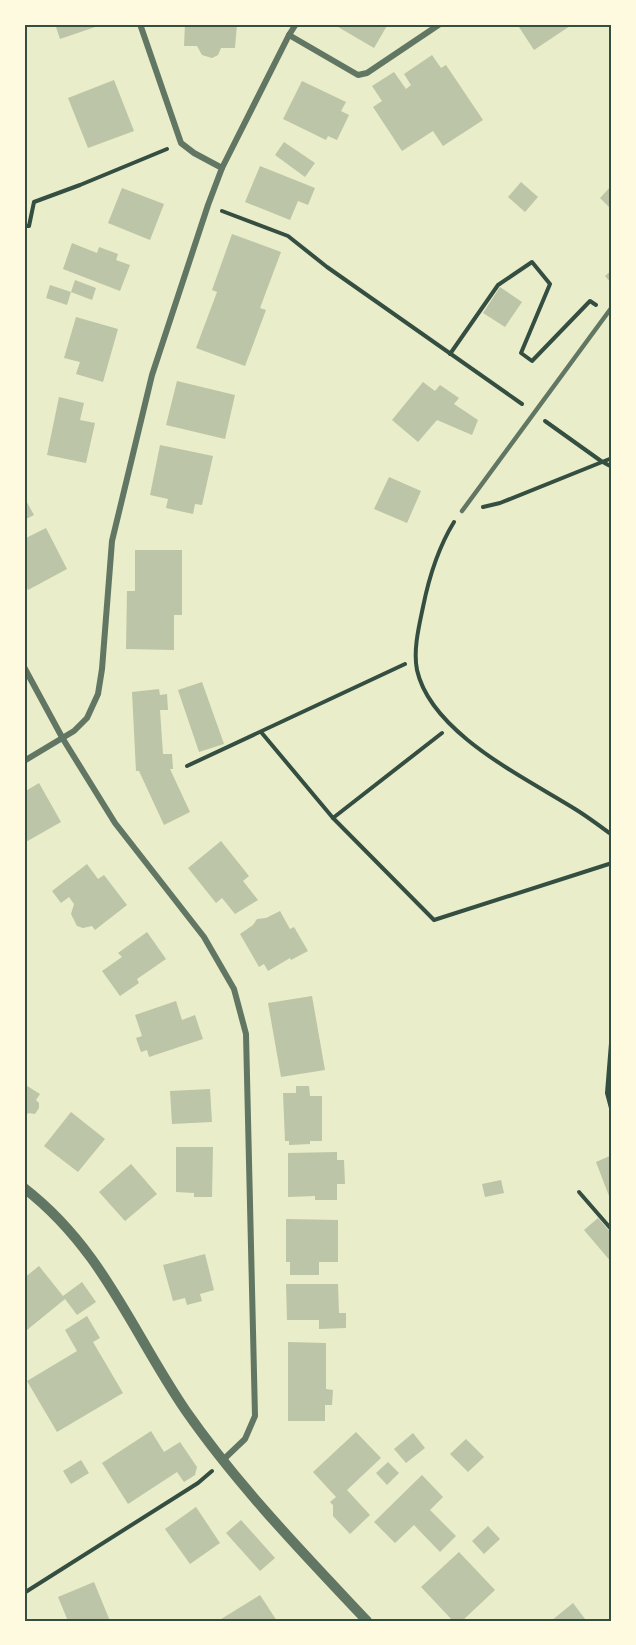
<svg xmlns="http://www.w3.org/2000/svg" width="636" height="1645" viewBox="0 0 636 1645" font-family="'Work Sans',sans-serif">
<rect width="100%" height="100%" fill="#e9edc9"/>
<g fill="#bcc5a7">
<path d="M55,24H104L60,39Z"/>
<path d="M185,24H237L235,48H221L218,55L212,58L202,55L197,46H184Z"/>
<path d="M333,24H388L374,48Z"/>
<path d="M517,24H573L534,50Z"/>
<path d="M432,55L441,68L446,65L483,120L443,146L433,131L402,151L373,107L382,101L372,86L394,72L406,89L411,85L404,74Z"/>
<path d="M114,80L134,131L88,148L68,98Z"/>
<path d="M302,81L346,102L341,111L349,115L337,140L328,136L326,140L283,119Z"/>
<path d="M284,142L315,163L305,177L275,155Z"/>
<path d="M260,166L315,188L308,205L298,201L290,220L245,202Z"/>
<path d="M521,182L538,197L525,212L508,197Z"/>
<path d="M612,185V210L600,198Z"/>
<path d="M122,188L164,204L150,240L108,223Z"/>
<path d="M232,234L281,252L260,308L266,310L245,366L196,348L217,292L212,290Z"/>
<path d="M72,243L97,253L99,247L118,254L116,260L130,265L120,291L63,269Z"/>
<path d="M612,270V284L605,276Z"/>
<path d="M75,280L96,288L92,300L71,292Z"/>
<path d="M50,285L71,292L67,305L46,298Z"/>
<path d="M500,287L522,302L505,327L483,313Z"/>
<path d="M24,293H26L27,314L24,315Z"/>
<path d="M76,317L118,329L103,382L76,374L80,362L64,358Z"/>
<path d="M177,381L235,395L225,439L166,425Z"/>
<path d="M423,382L435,391L440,385L459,398L454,404L478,420L472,435L437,420L418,442L392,420Z"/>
<path d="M59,397L84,403L80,420L95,423L86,463L47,455Z"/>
<path d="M160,445L213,456L202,505L195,504L193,514L166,508L168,499L150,495Z"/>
<path d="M389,477L421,491L407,523L374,509Z"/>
<path d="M24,497L34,515L24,520Z"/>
<path d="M46,528L67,569L28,590L24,583V539Z"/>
<path d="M135,550H182V615H174V650L126,649L127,591H135Z"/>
<path d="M202,682L224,744L199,752L178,690Z"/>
<path d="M159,689L160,695L167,694L168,710H160L163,754H172L173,769H170L190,812L164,825L139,771H136L132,692Z"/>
<path d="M39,783L61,822L24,843V792Z"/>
<path d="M221,841L249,876L243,881L258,900L235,914L222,898L216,903L188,868Z"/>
<path d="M87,864L98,879L104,875L127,905L95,930L92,926L83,928L77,926L71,914L74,904L69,897L61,903L52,891Z"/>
<path d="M280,911L290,929L294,927L308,951L291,960L290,958L268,971L264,964L259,967L240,934L253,925L257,919L266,918Z"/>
<path d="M147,932L166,959L137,979L139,983L120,996L102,971L122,957L118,953Z"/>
<path d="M312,996L325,1070L281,1077L268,1003Z"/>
<path d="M176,1001L182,1020L195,1015L203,1039L149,1057L147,1050L141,1052L136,1038L142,1036L135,1015Z"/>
<path d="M24,1084L40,1094L36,1100L39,1103V1108L35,1114L28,1113L24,1120Z"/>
<path d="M296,1086H309L310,1096H322V1141H310V1144L289,1145V1141H285L283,1093H296Z"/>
<path d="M210,1089L212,1122L172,1124L170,1091Z"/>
<path d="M71,1112L105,1139L78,1172L44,1146Z"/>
<path d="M176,1147H213L212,1197H194V1193L176,1192Z"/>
<path d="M337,1152V1160H344L345,1184H337V1200H315V1196L288,1197V1153Z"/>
<path d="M612,1155V1195L609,1196L596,1162Z"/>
<path d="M131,1164L157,1194L125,1221L99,1192Z"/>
<path d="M501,1180L504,1193L485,1197L482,1184Z"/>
<path d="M598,1218L612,1234V1263L584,1230Z"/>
<path d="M286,1219L338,1220V1262H319V1275H290V1262H286Z"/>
<path d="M205,1254L214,1290L200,1294L202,1301L187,1305L185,1298L173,1301L163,1265Z"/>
<path d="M39,1266L63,1296L82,1282L96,1302L77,1315L65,1299L27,1330L24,1326V1278Z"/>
<path d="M286,1284H338L339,1313H346V1328L319,1329V1320H287Z"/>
<path d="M87,1316L100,1338L93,1342L123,1393L57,1432L27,1381L77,1351L65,1330Z"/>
<path d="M288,1342L326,1343V1389L333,1390L332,1405H325V1421H288Z"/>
<path d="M151,1431L164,1452L180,1442L197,1467L195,1475L184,1482L177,1472L128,1504L102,1463Z"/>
<path d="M356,1432L381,1458L347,1490L370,1515L350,1534L333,1516V1505L330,1502L336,1497L313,1472Z"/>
<path d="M413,1433L425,1448L406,1463L394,1449Z"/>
<path d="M466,1439L484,1457L468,1472L450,1454Z"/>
<path d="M81,1460L89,1473L71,1484L63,1471Z"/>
<path d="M388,1462L399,1473L387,1485L376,1473Z"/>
<path d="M422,1475L443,1497L430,1510L456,1536L440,1552L414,1525L395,1543L374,1522Z"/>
<path d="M196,1507L220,1543L190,1564L165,1529Z"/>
<path d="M241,1520L275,1558L260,1571L226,1533Z"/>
<path d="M488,1526L500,1539L484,1554L472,1541Z"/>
<path d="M459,1552L495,1590L462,1621H453L421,1587Z"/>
<path d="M94,1582L110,1621H68L58,1597Z"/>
<path d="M260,1595L277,1621H218Z"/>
<path d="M573,1603L585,1619L582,1621H551Z"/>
</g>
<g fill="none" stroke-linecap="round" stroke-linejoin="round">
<g stroke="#344e41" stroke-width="4">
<path d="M222,211L288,236L327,267L522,404"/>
<path d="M24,226H29L34,202L80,185L167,149"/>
<path d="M450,354L498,285L532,262L550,284L521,353L532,361L590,301L596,305"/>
<path d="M545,421L601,461L612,467"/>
<path d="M483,507L500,503L612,458"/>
<path d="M454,522C438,548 429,577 423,607C419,626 413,650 417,670C431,733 524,777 575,809C588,817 600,826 612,835"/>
<path d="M261,732L333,818L434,920L612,863"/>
<path d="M187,766L405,664"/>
<path d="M333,818L442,733"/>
<path d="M612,1031L607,1093L612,1112"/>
<path d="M579,1192L612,1230"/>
<path d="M24,1593L198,1483L212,1471"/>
</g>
<path stroke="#617663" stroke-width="4.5" d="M462,511L612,307"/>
<g stroke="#617663" stroke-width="6">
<path d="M140,24L181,143L194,153L222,168"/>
<path d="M289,35L358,75L367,73L440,24"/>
<path d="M24,667L63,739L115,823L204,937L234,989L246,1034L255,1416L245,1439L223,1460"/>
<path d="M24,761L74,731L87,718L98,694L102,669L112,541L152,375L208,205L222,168L289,35L296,24"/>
</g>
<path stroke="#617663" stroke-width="10" d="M24,1188C103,1249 132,1332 186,1411C239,1487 304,1554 367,1621"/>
</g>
<rect width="636" height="1645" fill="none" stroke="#fefae0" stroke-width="51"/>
<rect x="26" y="26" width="584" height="1594" fill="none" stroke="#344e41" stroke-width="2"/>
</svg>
